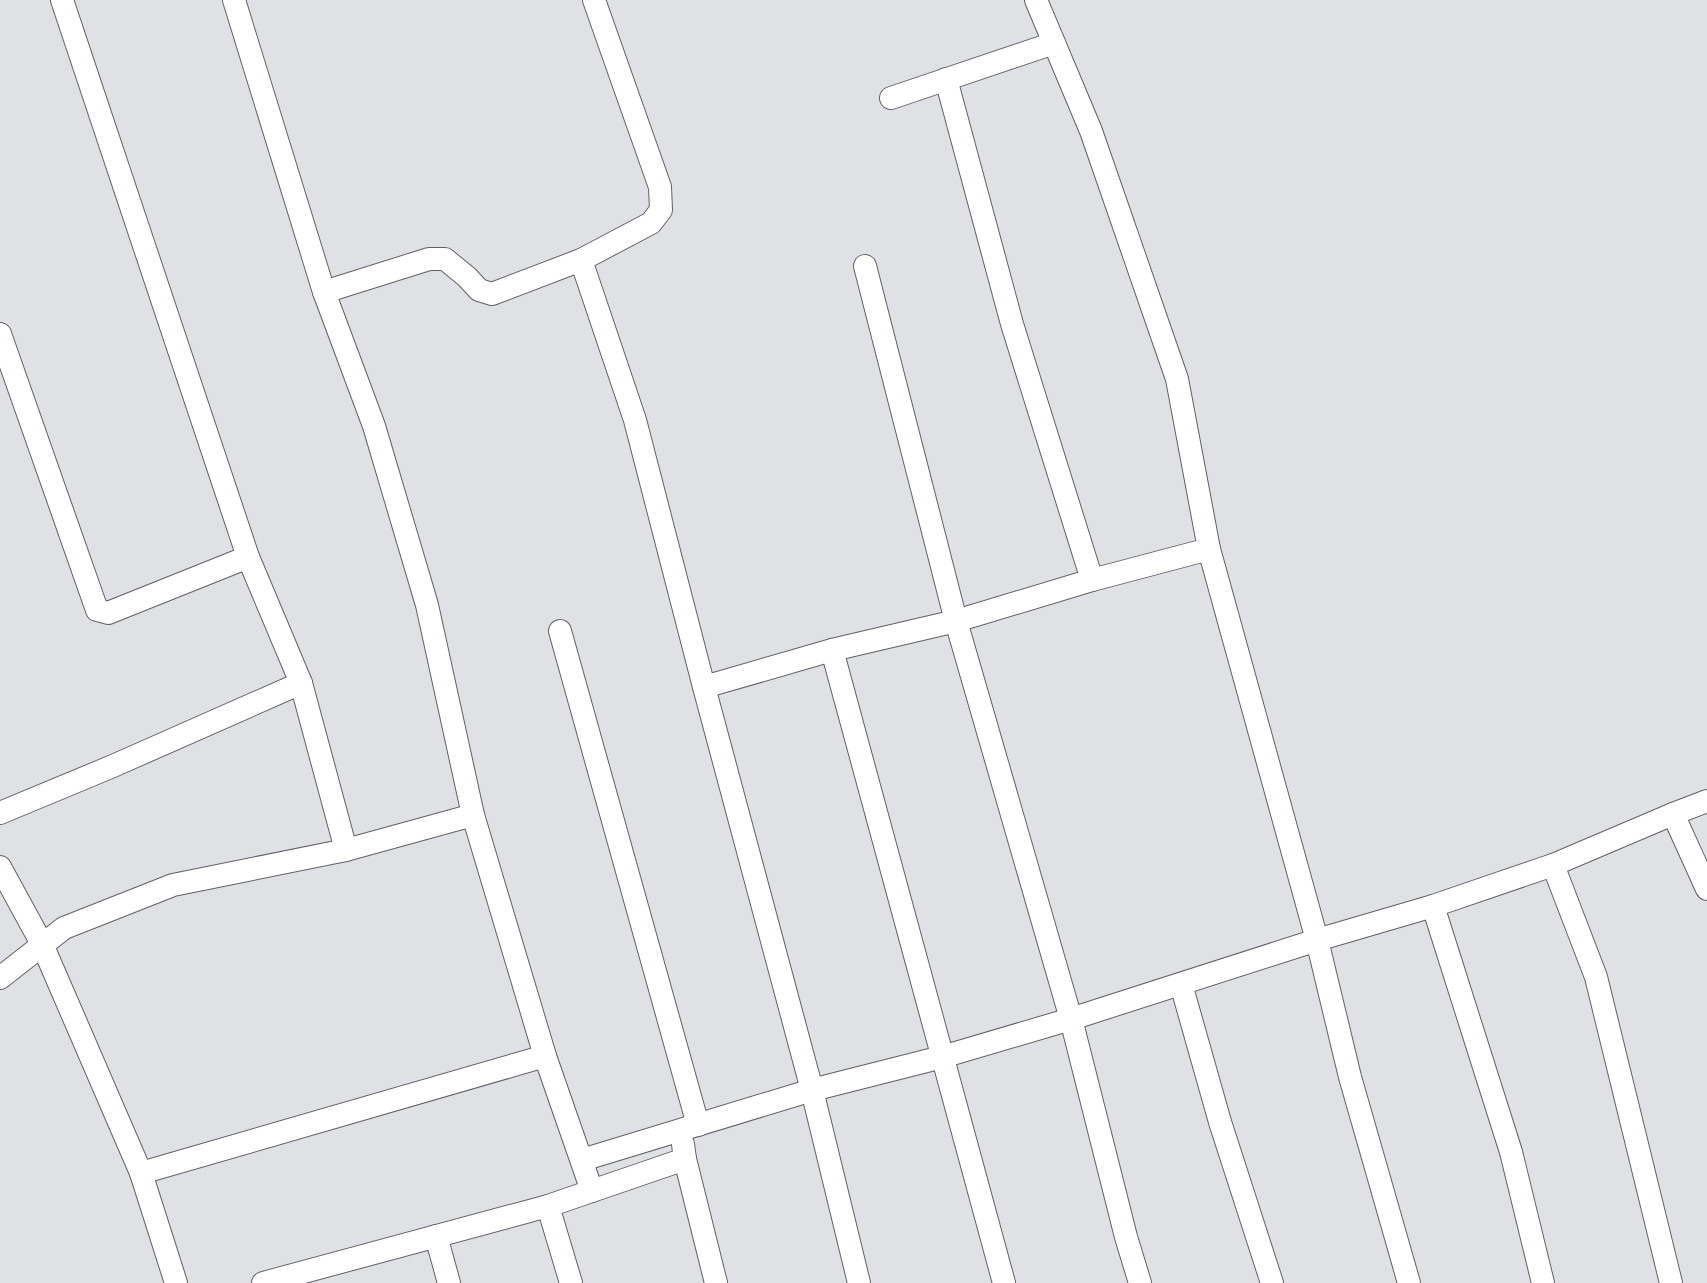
<svg xmlns="http://www.w3.org/2000/svg" width="1707" height="1283" viewBox="0 0 1707 1283" font-family="'Source Sans 3',sans-serif">
<rect width="100%" height="100%" fill="#e0e1e5"/>
<g fill="none" stroke-linecap="round" stroke-linejoin="round">
<g stroke="#5f6164" stroke-width="24">
<g id="minor">
<path d="M62,0L248,557L301,683L346,850"/>
<path d="M234,0L324,292L374,426L427,605L473,815L545,1056L592,1191"/>
<path d="M946,79L1012,324L1092,580"/>
<path d="M891,98L1054,43"/>
<path d="M581,260L635,420L704,687L812,1090L859,1283"/>
<path d="M865,266L956,621L1071,1019L1126,1237L1140,1283"/>
<path d="M324,292L429,259H445L467,277L479,290L492,294L581,260L651,223L661,210L660,187L594,0"/>
<path d="M0,334L97,610L108,613L248,557"/>
<path d="M1209,549L1317,940L1350,1077L1409,1283"/>
<path d="M560,631L698,1125"/>
<path d="M832,650L1004,1283"/>
<path d="M704,687L832,650L956,621L1092,580L1209,549L1177,379L1091,131L1036,0"/>
<path d="M0,813L113,766L301,683"/>
<path d="M1673,814L1707,889"/>
<path d="M1553,865L1596,977L1671,1283"/>
<path d="M0,867L42,944L141,1173L176,1283"/>
<path d="M1433,906L1511,1152L1543,1283"/>
<path d="M0,978L64,928L173,885L346,850L473,815"/>
<path d="M1181,984L1220,1122L1272,1283"/>
<path d="M683,1144L685,1159L716,1283"/>
<path d="M582,1160L812,1090L942,1057L1071,1019L1317,940L1433,906L1553,865L1673,814L1707,801"/>
<path d="M141,1173L545,1056"/>
<path d="M548,1206L571,1283"/>
<path d="M436,1236L449,1283"/>
<path d="M263,1283L548,1206L685,1159"/>
</g>
</g>
<use href="#minor" stroke="#fff" stroke-width="22"/>
</g>
</svg>
